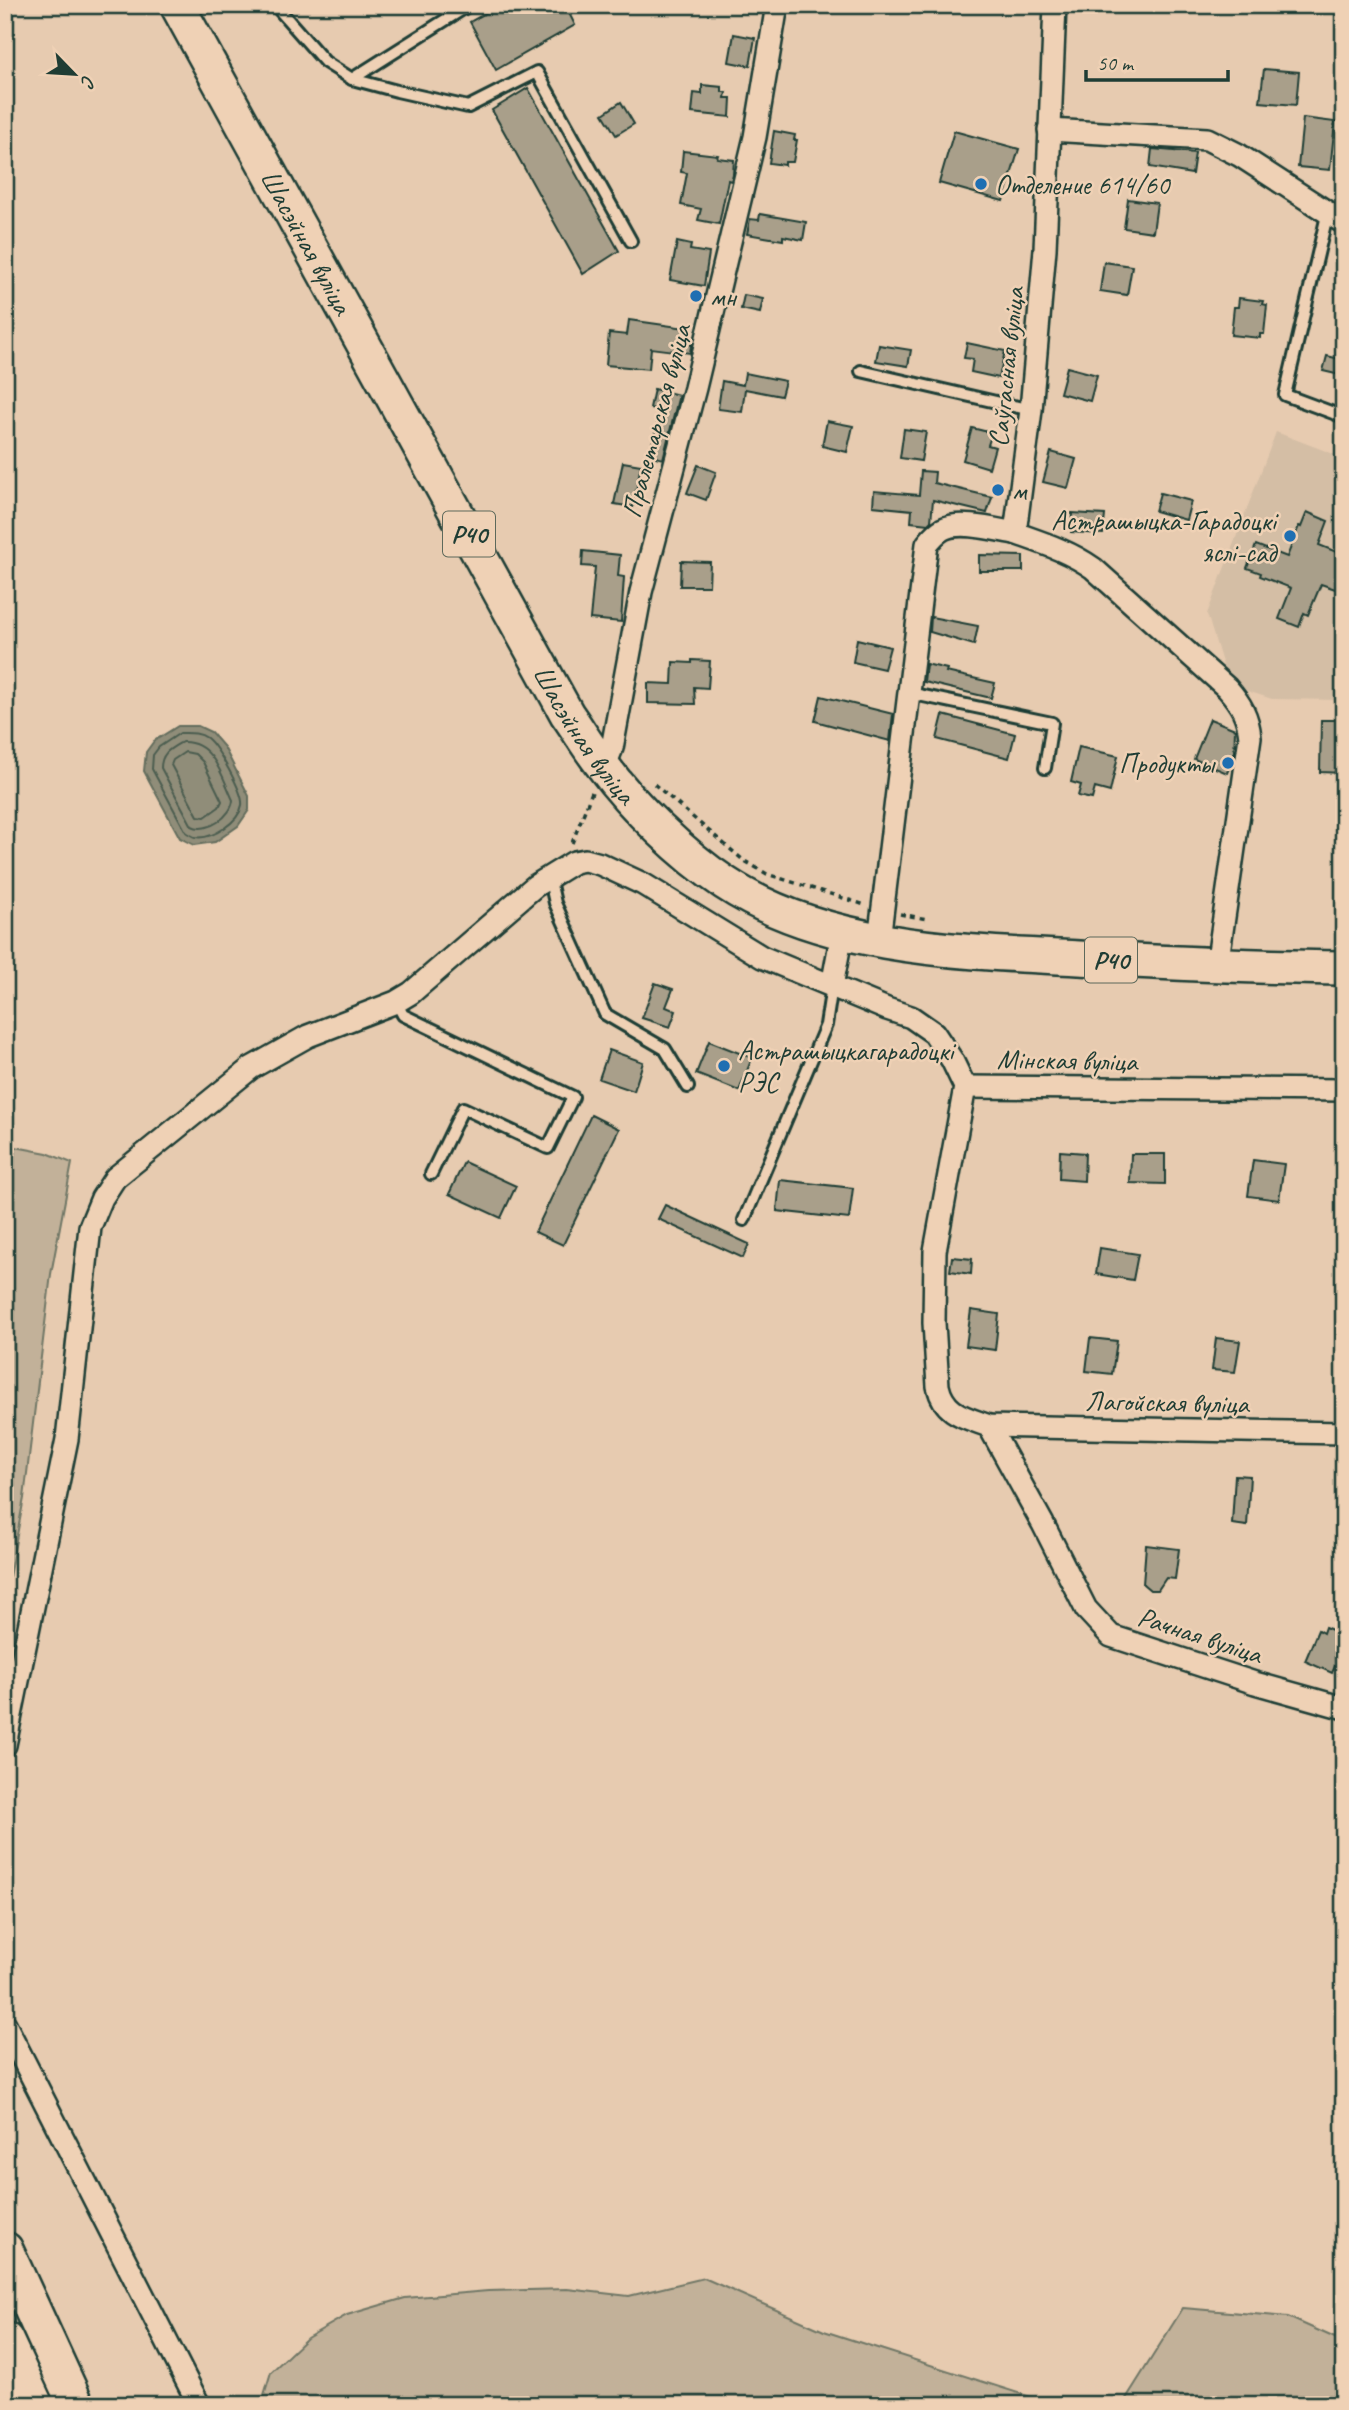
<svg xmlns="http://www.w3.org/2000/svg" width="1349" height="2410" viewBox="0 0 1349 2410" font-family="Caveat,sans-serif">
<rect width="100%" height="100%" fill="#e7cbb0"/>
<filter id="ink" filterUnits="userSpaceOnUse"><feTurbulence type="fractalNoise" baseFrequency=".0143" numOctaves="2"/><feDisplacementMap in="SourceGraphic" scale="14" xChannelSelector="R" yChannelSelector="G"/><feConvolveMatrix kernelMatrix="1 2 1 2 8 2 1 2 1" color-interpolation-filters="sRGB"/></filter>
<g filter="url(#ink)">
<path fill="#d4bea5" d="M1276,432L1344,458V700L1272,699L1229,685L1207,614Z"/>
<g fill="#c2b199" stroke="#707766" stroke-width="2">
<path d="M5,1145L47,1153L72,1163L51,1274L24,1498L5,1598Z"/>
<path d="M704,2278L824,2331L1056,2405H261L271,2372L307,2338L347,2315L405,2298L488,2291L567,2289L629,2296Z"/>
<path d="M1183,2308L1288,2317L1344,2342V2405H1122Z"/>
</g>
<path fill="#908d79" stroke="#636d5d" stroke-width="2" d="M178,726H198L211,732L224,747L249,796V810L238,826L215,842L194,845L180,838L144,771L146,752L154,741Z"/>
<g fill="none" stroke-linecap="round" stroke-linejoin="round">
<g stroke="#4c5d50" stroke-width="2">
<path d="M180,733C189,733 199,732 207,738C217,746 244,793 242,805C239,822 212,840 195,837C194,837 187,833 186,832L152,769L153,755L159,747Z"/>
<path d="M182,742C213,741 222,776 233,800C232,816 207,834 192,826L161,768C161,753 170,749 182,742Z"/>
<path d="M185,752L195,754L203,762L222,801L219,807L205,817L198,816L171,765L173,760Z"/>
</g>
</g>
<g fill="#a99f8a" stroke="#1f3d34" stroke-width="2">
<path d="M500,5H565L575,25L496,70L470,22Z"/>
<path d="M734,34L755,38L750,66L729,62Z"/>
<path d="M1264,69L1299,72L1296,105L1260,102Z"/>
<path d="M702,85L722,87V92H726L725,98H731L730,117L692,113L694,93L702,94Z"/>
<path d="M528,88L619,251L583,274L492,110Z"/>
<path d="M621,102L634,124L616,135L603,114Z"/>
<path d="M1303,118L1335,122L1330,170L1298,167Z"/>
<path d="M774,131L795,135L794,140H797L793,162H785V165L769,163Z"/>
<path d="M954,131L1019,149L1003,201L939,183Z"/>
<path d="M1152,149L1195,153L1192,174L1150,167Z"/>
<path d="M683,151L718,155L717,158L734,160L733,174L731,181L728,180L719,224L698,220L701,209L681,205L687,173L681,172Z"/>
<path d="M1128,199L1157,203L1153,232L1124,228Z"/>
<path d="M760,214L806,222L803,240L783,236V240L747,234L750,219L759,220Z"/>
<path d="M677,242L691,245L690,250L709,253L704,286L670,280Z"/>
<path d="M1104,262L1132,266L1127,295L1100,291Z"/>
<path d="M744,295L763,299L760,313L741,309Z"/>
<path d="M1239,298L1263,301L1262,304L1267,305L1264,334H1260V338L1231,335L1234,307H1238Z"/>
<path d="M629,320L686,328L685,338L692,339L690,353L651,348L649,369L606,365L609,333L627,335Z"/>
<path d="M967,343L1005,351L999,378L971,372L973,359L964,358Z"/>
<path d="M879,345L911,350L908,366L876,361Z"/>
<path d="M1327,356L1344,360V376L1323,371Z"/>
<path d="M1067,367L1097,375L1090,401L1060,393Z"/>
<path d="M745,373L785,381L781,396L745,389L742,412L718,409L722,381L743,385Z"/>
<path d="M654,389L679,395L663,459L649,455L661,411L650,408Z"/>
<path d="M827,421L853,426L847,452L822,446Z"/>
<path d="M972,428L992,433L988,445L995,447L989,468L963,460Z"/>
<path d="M904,429L926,432L921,461L900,458Z"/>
<path d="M1051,452L1076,459L1068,488L1043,482Z"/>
<path d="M623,462L641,465L633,507L614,504Z"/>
<path d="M698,465L716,472L706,500L687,493Z"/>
<path d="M921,471L935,472L934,483L992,497L987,513L933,500L931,521L928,524L911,522L912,510L873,506L874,491L919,495Z"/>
<path d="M1160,493L1191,501L1186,520L1155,511Z"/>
<path d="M1307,512L1328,521L1319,545L1344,555V592L1321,584L1308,615L1304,613L1299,627L1279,619L1291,588L1260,576L1261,573L1247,568L1256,545L1287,557L1299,526L1301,527Z"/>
<path d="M1072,513L1105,515L1103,534L1071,532Z"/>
<path d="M583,551L620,555L618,576L624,577L621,622L590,619L595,567L582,566Z"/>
<path d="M979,555L1023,556V571H979Z"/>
<path d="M681,561L710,562L709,586H680Z"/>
<path d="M931,617L978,626L974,645L930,632Z"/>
<path d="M857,639L890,647L884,669L853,662Z"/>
<path d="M692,660L710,661L708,688L694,687L695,704L648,703V683L672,684L673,662L692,663Z"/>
<path d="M926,664L947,669L946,672L995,683L991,698L924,682Z"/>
<path d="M821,696L893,714L890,741L815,721Z"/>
<path d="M943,715L1015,734L1009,758L937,739Z"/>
<path d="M1210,719L1235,729L1234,756L1227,773L1194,759Z"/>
<path d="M1321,720H1344V773L1320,772Z"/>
<path d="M1079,747L1118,756L1110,792L1095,788L1092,799L1078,796L1081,785L1071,782Z"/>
<path d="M655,983L673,989L666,1007L676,1011L670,1027L642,1018Z"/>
<path d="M709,1041L752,1058L739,1091L696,1074Z"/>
<path d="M609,1050L643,1062L634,1091L599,1079Z"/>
<path d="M591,1115L619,1129L563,1245L535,1232Z"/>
<path d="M1060,1151L1085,1153L1084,1181L1059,1179Z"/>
<path d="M1131,1154H1165V1184L1130,1183Z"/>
<path d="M1253,1160L1284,1164L1279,1200L1248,1196Z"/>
<path d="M464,1162L516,1186L501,1218L449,1194Z"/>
<path d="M780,1180L853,1188L849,1219L777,1211Z"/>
<path d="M665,1205L749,1244L743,1258L658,1219Z"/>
<path d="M1100,1248L1138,1254L1133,1280L1096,1274Z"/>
<path d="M952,1257L972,1259L971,1274L950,1271Z"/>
<path d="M971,1310L999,1314L995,1350L966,1346Z"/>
<path d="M1090,1338L1117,1341L1112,1374L1086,1371Z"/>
<path d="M1216,1338L1240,1341L1235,1372L1212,1370Z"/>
<path d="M1235,1475L1250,1476L1247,1526L1232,1524Z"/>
<path d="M1146,1545L1179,1549L1175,1579L1166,1578L1158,1590H1150L1143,1584Z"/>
<path d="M1325,1627L1344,1635V1646L1332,1673L1305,1661L1318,1630L1323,1633Z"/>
</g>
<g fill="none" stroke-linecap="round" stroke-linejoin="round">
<g stroke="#1f3d34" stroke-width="16">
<g id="service">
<path d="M275,5L325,62L352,79L397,91L468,107L537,72L631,241"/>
<path d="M352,79L469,5"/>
<path d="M1328,211L1285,395L1344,417"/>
<path d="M861,371L1031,410"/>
<path d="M909,693L1052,723L1045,768"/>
<path d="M549,876L555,903L605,1014L665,1049L688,1087"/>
<path d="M396,1002L403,1015L573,1097L548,1148L463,1108L431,1174"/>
<path d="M744,1220L826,1025L832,986"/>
</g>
</g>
<g stroke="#1f3d34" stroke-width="26">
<g id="minor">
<path d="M1049,130L1207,139L1239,155L1344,223"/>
<path d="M1015,533C1043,543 1069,551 1093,568L1227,688C1241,704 1248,716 1250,737L1217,966"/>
<path d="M604,768L612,748L641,592L695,388L755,137L777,5"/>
<path d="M879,940L927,544C931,539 937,532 943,529C960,520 997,530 1015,533L1031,410L1045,249L1055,5"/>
<path d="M832,986L842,933"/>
<path d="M965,1087L935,1251L934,1323L938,1386C944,1414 965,1417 989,1426L1344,1433"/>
<path d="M965,1087L1344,1090"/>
<path d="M989,1426L1043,1524L1086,1609L1111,1636L1255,1683L1344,1708"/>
<path d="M5,1745L67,1439L90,1227L102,1198L115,1178L251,1068L308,1036L396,1002L411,993L535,886L574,862L585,860L600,864L643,884L762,957L887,1009L911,1017L934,1033L952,1060L965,1087"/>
<path d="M5,2024L199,2405"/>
</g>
</g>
<g stroke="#1f3d34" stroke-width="38">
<g id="primary">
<path id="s1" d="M177,5L567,714C579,731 590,750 603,766C633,807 683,855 725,883C825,949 963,952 1079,958C1167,963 1255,967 1344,968"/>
</g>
</g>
<g stroke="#1f3d34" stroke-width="40">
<g id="trunk">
<path d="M5,2250L76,2405"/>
<path d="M5,2340L35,2405"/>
</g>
</g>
<g stroke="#1f3d34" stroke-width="3.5" stroke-dasharray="5 5" stroke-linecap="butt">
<path d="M654,784L743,860L767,874L865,905"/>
<path d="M572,843L592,792"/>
<path d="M900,914L927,919"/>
</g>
<use href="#service" stroke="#efd1b5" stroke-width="10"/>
<use href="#minor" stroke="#efd1b5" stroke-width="21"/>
<use href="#primary" stroke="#efd1b5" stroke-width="33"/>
<use href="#trunk" stroke="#efd1b5" stroke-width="35"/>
</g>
</g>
<g fill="#1f6fb2" stroke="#efd1b5" stroke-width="2.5">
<circle cx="981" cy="184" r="7"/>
<circle cx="696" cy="296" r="7"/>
<circle cx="998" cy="490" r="7"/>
<circle cx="1290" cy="536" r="7"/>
<circle cx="1228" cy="763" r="7"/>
<circle cx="724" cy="1066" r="7"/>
</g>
<g text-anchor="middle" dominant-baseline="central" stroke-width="5" stroke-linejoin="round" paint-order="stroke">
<g fill="#efd1b5" stroke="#5d695b" stroke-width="2">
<rect x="443" y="511.5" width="52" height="45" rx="5"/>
<rect x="1085" y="937.5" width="52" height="45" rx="5"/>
</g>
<g font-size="26" font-weight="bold" fill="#1f3d34">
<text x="469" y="534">Р40</text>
<text x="1111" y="960">Р40</text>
</g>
<g font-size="28" fill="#1f3d34" stroke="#efd1b5" text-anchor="start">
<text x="995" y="184">Отделение 614/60</text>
<text x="710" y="296">мн</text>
<text x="1012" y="490">м</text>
<text x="1276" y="520" text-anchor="end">Астрашыцка-Гарадоцкі<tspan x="1276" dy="32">яслі-сад</tspan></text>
<text x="1214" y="763" text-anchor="end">Продукты</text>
<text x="738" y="1050">Астрашыцкагарадоцкі<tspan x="738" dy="32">РЭС</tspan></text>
</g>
<g font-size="28" fill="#1f3d34" stroke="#efd1b5">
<text stroke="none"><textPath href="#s1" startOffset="270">Шасэйная вуліца</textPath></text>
<text transform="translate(1006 367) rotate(-84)">Саўгасная вуліца</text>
<text transform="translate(656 421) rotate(-75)">Пралетарская вуліца</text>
<text stroke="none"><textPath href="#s1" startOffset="836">Шасэйная вуліца</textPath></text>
<text transform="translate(1067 1060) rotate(1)">Мінская вуліца</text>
<text transform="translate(1167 1402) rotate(1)">Лагойская вуліца</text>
<text transform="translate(1200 1635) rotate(18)">Рачная вуліца</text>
</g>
</g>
<rect width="1349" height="2410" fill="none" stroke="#efd1b5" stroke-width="28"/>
<rect x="14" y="14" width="1321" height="2382" fill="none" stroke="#1f3d34" stroke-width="2.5" filter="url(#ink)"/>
<g transform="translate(74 74) rotate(115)" stroke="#efd1b5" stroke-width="5" paint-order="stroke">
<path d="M0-5L12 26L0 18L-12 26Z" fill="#1f3d34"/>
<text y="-10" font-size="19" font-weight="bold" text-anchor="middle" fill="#1f3d34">С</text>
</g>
<path d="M1086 70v10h142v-10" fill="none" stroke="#1f3d34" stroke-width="3.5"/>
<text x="1097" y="70" font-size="21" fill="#1f3d34" stroke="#efd1b5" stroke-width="5" paint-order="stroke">50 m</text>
</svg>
